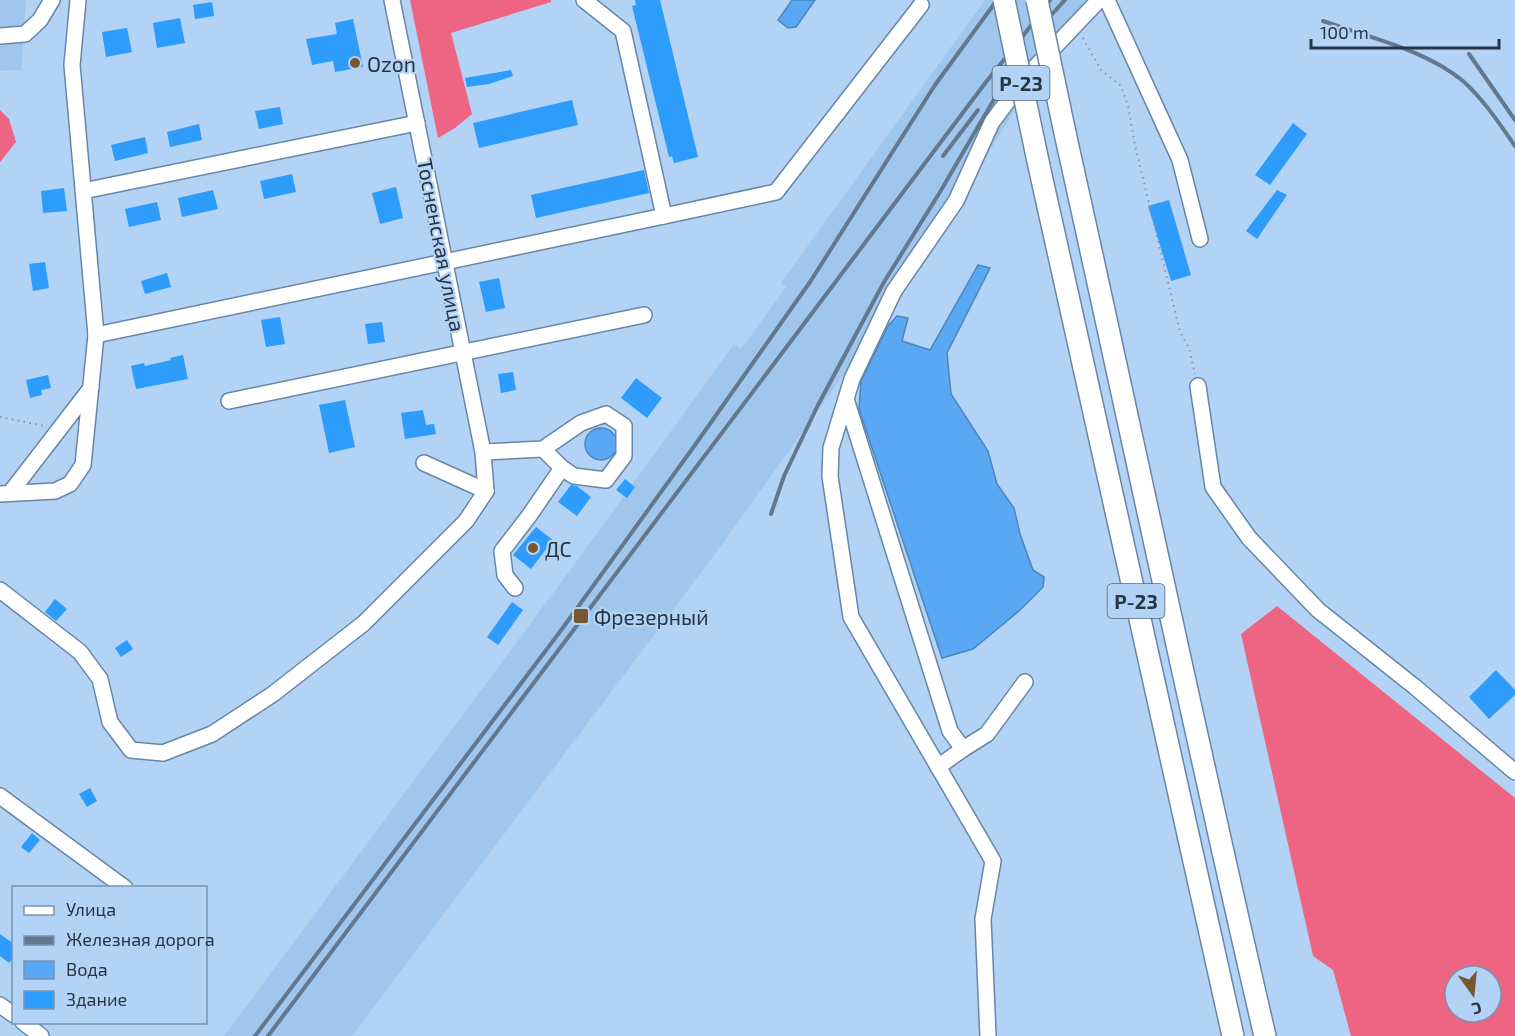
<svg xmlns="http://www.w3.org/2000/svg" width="1515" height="1036" viewBox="0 0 1515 1036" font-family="'Exo 2',sans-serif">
<rect width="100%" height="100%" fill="#b2d3f5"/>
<g fill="#a0c6ee">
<path d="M0,0H26L21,70L0,71Z"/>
<path d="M985,0H1085L985,158L898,299L712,558L352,1036H224L574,565L734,344L741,349L786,287L781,283Z"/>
</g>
<g fill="#ed6583" fill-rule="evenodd">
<path d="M410,0H551V2L451,33L472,114L455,128L438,138Z"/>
<path d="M0,110L9,119L16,142L0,162Z"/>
<path d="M1277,606L1515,798V1036H1351L1333,970L1313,956L1241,634ZM1455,976H1491V1012H1455Z"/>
</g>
<g fill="#5aa8f3" stroke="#4b86be" stroke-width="1.5">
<path d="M792,0H815L796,27L788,28L778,20Z"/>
<path d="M978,265L990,268L947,353L951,394L988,451L997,484L1014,508L1020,534L1033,570L1044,577L1043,587L1019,611L973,649L942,658L859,409L861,381L888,326L897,316L908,318L902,341L930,350Z"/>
<circle cx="601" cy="444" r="16"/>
</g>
<g fill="#2e9cfa">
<path d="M635,0H660L698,157L674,163L672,156L669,157L632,6L636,5Z"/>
<path d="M212,2L214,16L195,19L193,5Z"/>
<path d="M180,18L185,43L157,48L153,23Z"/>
<path d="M353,19L363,67L335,72L333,61L312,65L306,39L337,34L335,23Z"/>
<path d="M127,28L132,52L106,57L102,32Z"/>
<path d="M511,70L513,76L489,84L467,87L465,78Z"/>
<path d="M572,100L578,125L479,148L473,123Z"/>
<path d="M280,107L283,124L259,129L255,111Z"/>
<path d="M1293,123L1307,134L1270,185L1255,175Z"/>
<path d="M199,124L202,140L170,147L167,132Z"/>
<path d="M145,137L148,153L115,161L111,145Z"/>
<path d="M644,170L649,193L536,218L531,195Z"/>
<path d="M292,174L296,192L264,199L260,181Z"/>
<path d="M396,187L403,218L380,224L372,193Z"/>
<path d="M64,188L67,211L43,213L41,191Z"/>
<path d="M213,190L218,209L182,217L178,198Z"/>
<path d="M1277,190L1287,195L1257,239L1246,231Z"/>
<path d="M1169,200L1191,275L1171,281L1148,206Z"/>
<path d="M157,202L161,220L129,227L125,209Z"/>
<path d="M45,262L49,288L33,291L29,264Z"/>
<path d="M167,273L171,287L145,294L141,281Z"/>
<path d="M499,278L505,308L486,312L479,282Z"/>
<path d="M280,317L285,344L266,347L261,320Z"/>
<path d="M382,322L385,342L368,344L365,324Z"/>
<path d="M183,355L188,379L136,389L131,366L144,363L145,366L171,360L170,358Z"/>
<path d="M513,372L516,390L501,393L498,374Z"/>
<path d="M48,375L51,388L41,390L42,395L30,398L26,380Z"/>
<path d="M636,378L662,398L647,418L621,398Z"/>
<path d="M345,400L355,447L329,453L319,405Z"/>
<path d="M423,410L426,425L434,424L436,434L405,439L401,413Z"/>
<path d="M625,479L635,487L627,498L616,490Z"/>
<path d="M571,485L577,486L591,497L577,516L558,502Z"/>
<path d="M536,527L553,540L531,569L513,555Z"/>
<path d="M55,599L67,609L56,621L45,612Z"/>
<path d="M512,602L523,610L498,645L487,637Z"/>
<path d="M127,640L133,649L121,657L115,648Z"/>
<path d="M1496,670L1515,690V695L1489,719L1469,697Z"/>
<path d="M90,788L97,801L87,807L79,794Z"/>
<path d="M32,833L40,840L29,853L21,847Z"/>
<path d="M0,934L14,944V957L9,963L0,956Z"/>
</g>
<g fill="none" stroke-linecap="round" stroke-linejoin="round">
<g stroke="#6886a6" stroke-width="18">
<g id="minor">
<path d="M392,0L483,452L486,491"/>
<path d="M584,0L623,31L664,216"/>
<path d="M1107,0L1180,160L1200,239"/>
<path d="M0,36L25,34L40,20L52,0"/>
<path d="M83,191L417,123"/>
<path d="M96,335L664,216L776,192L921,5"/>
<path d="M1198,386L1213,487L1249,538L1318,610L1415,687L1515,772"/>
<path d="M846,399L950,731L963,749L987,734L1025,682"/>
<path d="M229,401L644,315"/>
<path d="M483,452L543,449L581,423L606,414L624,426V456L606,480L574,476L562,468L543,449"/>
<path d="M424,463L486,491"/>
<path d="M10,493L91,388"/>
<path d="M0,494L55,491L70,484L83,465L96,335L72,65L78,0"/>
<path d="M515,588L505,575L502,551L529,516L562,468"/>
<path d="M0,590L80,652L100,679L110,722L131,750L163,753L212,734L273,694L364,623L466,521L486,491"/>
<path d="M938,767L963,749"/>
<path d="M0,796L125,888"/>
<path d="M0,1005L14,1015"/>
<path d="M23,1022L41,1036"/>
<path d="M988,1036L983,919L993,861L851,617L830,476L831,448L852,379L894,291L956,201L992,122L1024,79L1099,0"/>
</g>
</g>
<g stroke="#6886a6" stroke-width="24">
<g id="highway">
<path d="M1065,133C1132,434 1195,736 1265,1036"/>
<path d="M1039,166L1233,1036"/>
</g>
</g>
<g stroke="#7f99b3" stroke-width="2" stroke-dasharray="1.5 4.5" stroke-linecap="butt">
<path d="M1083,38L1101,70L1121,86L1128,106L1135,145L1180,332L1189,348L1195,374"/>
<path d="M0,417L45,426"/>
</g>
<use href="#minor" stroke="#fff" stroke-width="15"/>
<use href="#highway" stroke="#fff" stroke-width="21"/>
<g stroke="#63788e" stroke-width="4">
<path d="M1323,21C1368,37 1426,50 1463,81C1484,100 1499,123 1515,146"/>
<path d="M1043,24L1065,0"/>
<path d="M1469,54L1515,120"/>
<path d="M943,156L978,110"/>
<path d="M771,514L784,476L818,405L884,282L940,192L1017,60"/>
<path d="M255,1036L562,629L695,445L810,282L935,85L997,0"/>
<path d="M268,1036L986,82L1020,40L1050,0"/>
</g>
<g stroke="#6886a6" stroke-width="24" stroke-linecap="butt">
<g id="highway-bridge">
<path d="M1004,0L1039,166"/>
<path d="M1037,0L1065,133"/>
</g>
</g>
<use href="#highway-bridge" stroke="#fff" stroke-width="21"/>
</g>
<g fill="#78572e" stroke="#b2d3f5" stroke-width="2">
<circle cx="355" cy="63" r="6"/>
<circle cx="533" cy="548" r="6"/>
<rect x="573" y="608" width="16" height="16" rx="3"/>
</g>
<g text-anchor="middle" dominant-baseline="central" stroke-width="4.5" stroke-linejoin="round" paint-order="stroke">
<g fill="#b2d3f5" stroke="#516478" stroke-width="1.5">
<rect x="992.5" y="66" width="57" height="34" rx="4.5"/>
<rect x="1107.5" y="584" width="57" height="34" rx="4.5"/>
</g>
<g font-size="20" font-weight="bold" fill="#283542">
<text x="1021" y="83">Р-23</text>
<text x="1136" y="601">Р-23</text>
</g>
<g font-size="21" fill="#283542" stroke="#b2d3f5" text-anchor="start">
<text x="367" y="63">Ozon</text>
<text x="545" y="548">ДС</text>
<text x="594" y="616">Фрезерный</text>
</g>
<g font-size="21" fill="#283542" stroke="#b2d3f5">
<text transform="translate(442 245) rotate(79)">Тосненская улица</text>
</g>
</g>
<rect x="12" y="886" width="195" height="138" fill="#b2d3f5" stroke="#7b94ad" stroke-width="1.5"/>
<rect x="24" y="906" width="30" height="9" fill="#ffffff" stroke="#7b94ad" stroke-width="1.5"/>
<text x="66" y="916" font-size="18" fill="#283542">Улица</text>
<rect x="24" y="936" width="30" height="9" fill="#63788e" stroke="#7b94ad" stroke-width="1.5"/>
<text x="66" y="946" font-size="18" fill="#283542">Железная дорога</text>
<rect x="24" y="961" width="30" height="18" fill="#5aa8f3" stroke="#7b94ad" stroke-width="1.5"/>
<text x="66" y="976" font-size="18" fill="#283542">Вода</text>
<rect x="24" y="991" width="30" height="18" fill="#2e9cfa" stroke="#7b94ad" stroke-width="1.5"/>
<text x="66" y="1006" font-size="18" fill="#283542">Здание</text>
<g transform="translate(1473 994) rotate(165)"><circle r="28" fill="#b2d3f5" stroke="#7b94ad" stroke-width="1.5"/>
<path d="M0-4.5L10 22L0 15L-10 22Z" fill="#78572e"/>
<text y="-9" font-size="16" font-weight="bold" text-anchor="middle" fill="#283542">С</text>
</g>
<path d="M1311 39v9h188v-9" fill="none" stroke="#283542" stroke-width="3"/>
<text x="1320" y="39" font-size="18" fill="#283542" stroke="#b2d3f5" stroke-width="4.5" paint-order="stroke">100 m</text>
</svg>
